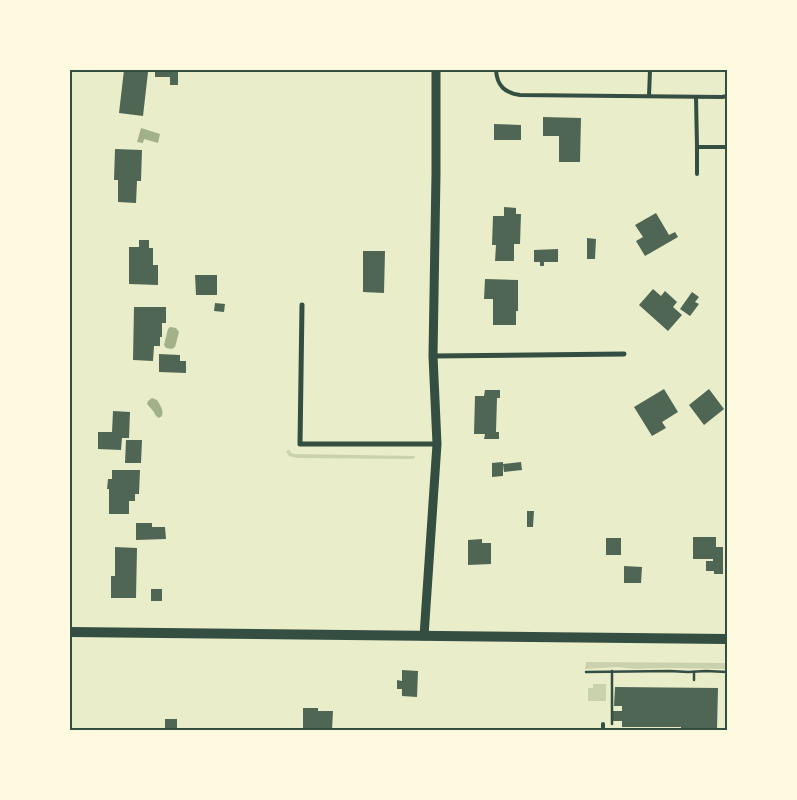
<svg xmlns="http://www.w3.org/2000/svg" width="797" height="800" viewBox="0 0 797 800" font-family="Poppins,sans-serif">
<rect width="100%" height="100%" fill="#e9edc9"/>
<g fill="#cad2ad">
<path d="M290,450L291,453L295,454L415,456L414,459L297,458L289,456L286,451Z"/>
<path d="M586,662L727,663V669L665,668L636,669L618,667L585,669Z"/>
<path d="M593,684H606V701H588V688H593Z"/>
</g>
<g fill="#a3b18a">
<path d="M141,128L160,134L158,143L144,139L143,143L137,142Z"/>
<path d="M170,327L176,328L179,332L175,347L172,349L166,348L164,345L168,329Z"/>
<path d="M152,398L157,400C160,405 164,410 162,416L159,418L156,416L154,412L147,404L148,401Z"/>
</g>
<g fill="#4f6655">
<path d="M124,70L148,72L143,116L119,113Z"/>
<path d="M155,70H178V85H170V77H155Z"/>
<path d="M543,117L581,118L580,162H559V136H543Z"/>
<path d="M494,124L521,125V140H494Z"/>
<path d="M115,149L142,150L141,181H137L136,203L118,202V180H114Z"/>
<path d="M504,207L516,208V214H521L520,244H514V261H495L496,245H492L493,216H504Z"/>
<path d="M656,213L669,235L675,232L678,237L645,256L636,241L643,237L635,225Z"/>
<path d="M587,238L596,239L595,259H587Z"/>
<path d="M139,240H149V248H153V265H158V285L129,284V247H139Z"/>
<path d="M558,249V262H544V266H540V262H534V250Z"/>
<path d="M363,251H385L384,293L363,292Z"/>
<path d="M195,275H217V295H196Z"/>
<path d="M485,279L518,280V311H516V325H493V299H484Z"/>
<path d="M653,289L661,296L665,291L677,302L673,307L682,315L668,331L639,305Z"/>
<path d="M692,292L699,297L695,302L699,304L690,316L680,309Z"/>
<path d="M215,303L225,304L224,312L214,311Z"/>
<path d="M134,307H166V323H162V337H160V346H154L153,361L133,360Z"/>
<path d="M159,354L180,355V361H186V373L159,372Z"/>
<path d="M664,389L678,412L662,422L666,428L652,436L634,407Z"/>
<path d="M709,389L724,409L704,425L689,405Z"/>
<path d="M485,390H500V398H497L496,432H499V439H484L485,434H474L475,396H484Z"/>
<path d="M113,411L130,412L129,438H122L121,450L98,449V432H112Z"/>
<path d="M126,440H142L141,463H125Z"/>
<path d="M503,462V476L492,477V463Z"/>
<path d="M521,462L522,470L504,472L503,464Z"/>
<path d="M112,470H140L139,494H135V501H129V514H109V489H107L108,479H112Z"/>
<path d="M527,511H534L533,527H527Z"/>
<path d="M136,523H152V527H165L166,539L136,540Z"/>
<path d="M693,537H716V547H723V574H714V571H706V561H713V559H693Z"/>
<rect x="606" y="538" width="15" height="17"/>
<path d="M482,539V543H491V564L468,565V540Z"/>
<path d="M115,547L137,548L136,598H111V576H115Z"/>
<path d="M624,566L642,567L641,583H624Z"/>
<rect x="151" y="589" width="11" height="12"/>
<path d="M402,670L418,671L417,697L402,696V689H397V680L402,681Z"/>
<path d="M615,687L718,688L717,730H681V727H622V721H613V711H622V706H614Z"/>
<path d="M303,708H318V711H333L332,730H303Z"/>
<rect x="165" y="719" width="12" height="11"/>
</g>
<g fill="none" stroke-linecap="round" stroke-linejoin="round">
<g stroke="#344e41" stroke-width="2.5">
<path d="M586,672L670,671L688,672L706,671L727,672"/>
<path d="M694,672V680"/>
<path d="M612,724V671"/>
</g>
<g stroke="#344e41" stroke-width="4">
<path d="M496,70C497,86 505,93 520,95L722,97L727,96"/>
<path d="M649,96L650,70"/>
<path d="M696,97L697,147H727"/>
<path d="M697,174V147"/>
<path d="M603,724V730"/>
</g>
<g stroke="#344e41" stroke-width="5">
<path d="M302,305L300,444H437"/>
<path d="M433,356L624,354"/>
</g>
<path stroke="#344e41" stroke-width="9" d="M424,636L437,444L433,356L436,174V70"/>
<path stroke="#344e41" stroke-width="10" d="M70,632L727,639"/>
</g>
<rect width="797" height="800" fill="none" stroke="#fefae0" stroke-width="142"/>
<rect x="71" y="71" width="655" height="658" fill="none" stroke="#344e41" stroke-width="2"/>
</svg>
